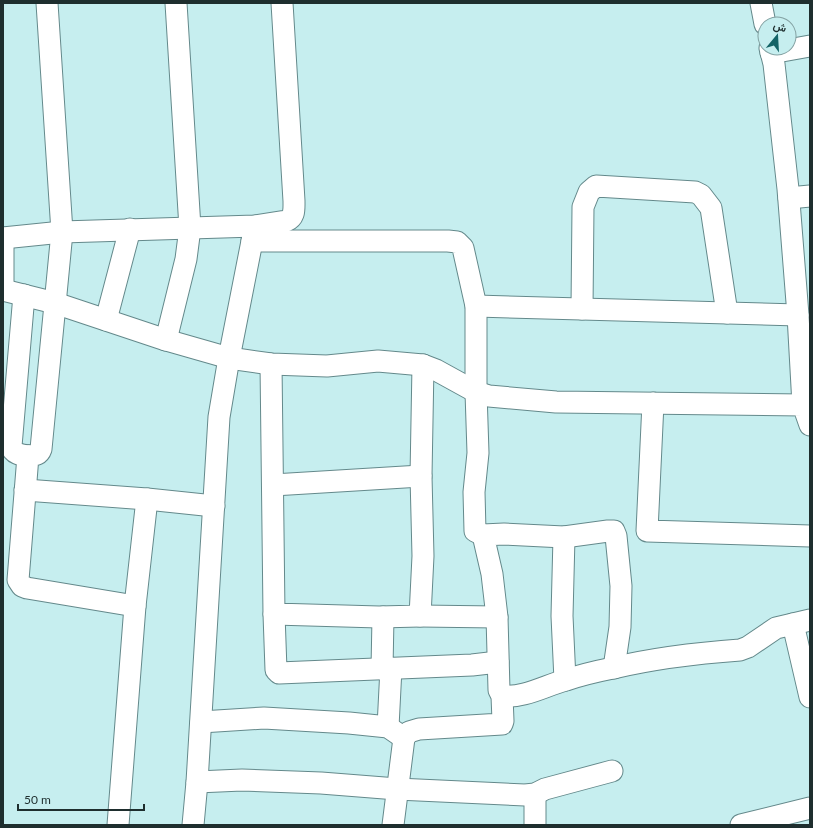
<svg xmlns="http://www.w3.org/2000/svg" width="813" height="828" viewBox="0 0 813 828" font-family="Lato,Vazirmatn,sans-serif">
<rect width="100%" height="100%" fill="#c6eeef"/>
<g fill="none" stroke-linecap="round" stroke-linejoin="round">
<g stroke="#64898b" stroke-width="23">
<g id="minor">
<path d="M47,3L62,232L41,449C39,455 35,455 28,456L18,580L22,586L27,588L135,606"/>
<path d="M761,3L765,24"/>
<path d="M770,48L774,64L788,189L798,315L803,405L810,404"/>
<path d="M771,53L810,46"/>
<path d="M789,198L810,196"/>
<path d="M3,238L62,232L255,226L286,221C295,217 294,210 294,201L282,3"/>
<path d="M3,238V290"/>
<path d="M252,241H448L457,242L463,248L476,306V392L478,453L474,492L475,531L483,535"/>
<path d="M3,290L55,303L166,340L229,358L271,364L327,366L378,361L423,365L436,370L476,392L489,396L556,402L803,405L810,425"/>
<path d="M24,295L11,446C13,454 21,455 28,456"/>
<path d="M476,306L798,315"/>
<path d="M582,309L583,207L589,192L596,186L695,192L701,195L711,208L727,313"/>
<path d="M106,320L130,229"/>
<path d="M166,340L186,259L190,228L176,3"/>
<path d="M271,364L274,614L379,617L420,616L423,556L421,476L423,365"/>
<path d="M653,403L647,531L810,536"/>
<path d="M273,485L421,476"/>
<path d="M25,490L147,499L214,506"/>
<path d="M564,537L562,616L565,680"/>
<path d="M274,614L276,670L279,673L472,665L498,662"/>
<path d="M420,616L497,617"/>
<path d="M793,624L810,697"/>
<path d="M382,669L383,617"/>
<path d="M502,696C525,698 544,686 566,680C581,675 598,671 613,668C655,658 698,653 740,650L748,647L776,628L810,620"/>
<path d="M201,722L264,718L349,723L388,727L404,738"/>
<path d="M388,727L391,668"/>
<path d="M197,782L242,780L321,783L397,789L525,795L535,794L545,789L612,771"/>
<path d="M118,825L135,606L147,499"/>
<path d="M193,825L197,782L219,417L229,358L255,226"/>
<path d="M393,825L404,738L409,732L419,729L502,724L503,721L502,696L499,690L497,617L492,574L483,535L504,534L564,537L608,531H614L616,536L621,586L620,627L614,668"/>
<path d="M535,825V794"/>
<path d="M741,825L810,808"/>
</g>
</g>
<use href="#minor" stroke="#fff" stroke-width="21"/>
</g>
<rect width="813" height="828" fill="none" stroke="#1e2e2e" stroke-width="8"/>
<g transform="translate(777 36) rotate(18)"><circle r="19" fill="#c6eeef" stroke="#83a1a2"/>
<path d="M0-3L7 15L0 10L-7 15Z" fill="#146467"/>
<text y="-6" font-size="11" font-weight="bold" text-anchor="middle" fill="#1e2e2e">ش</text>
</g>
<path d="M18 804v6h126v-6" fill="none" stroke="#1e2e2e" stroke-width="2"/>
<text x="24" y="804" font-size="12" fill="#1e2e2e" stroke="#c6eeef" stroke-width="3" paint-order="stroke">50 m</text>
</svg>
